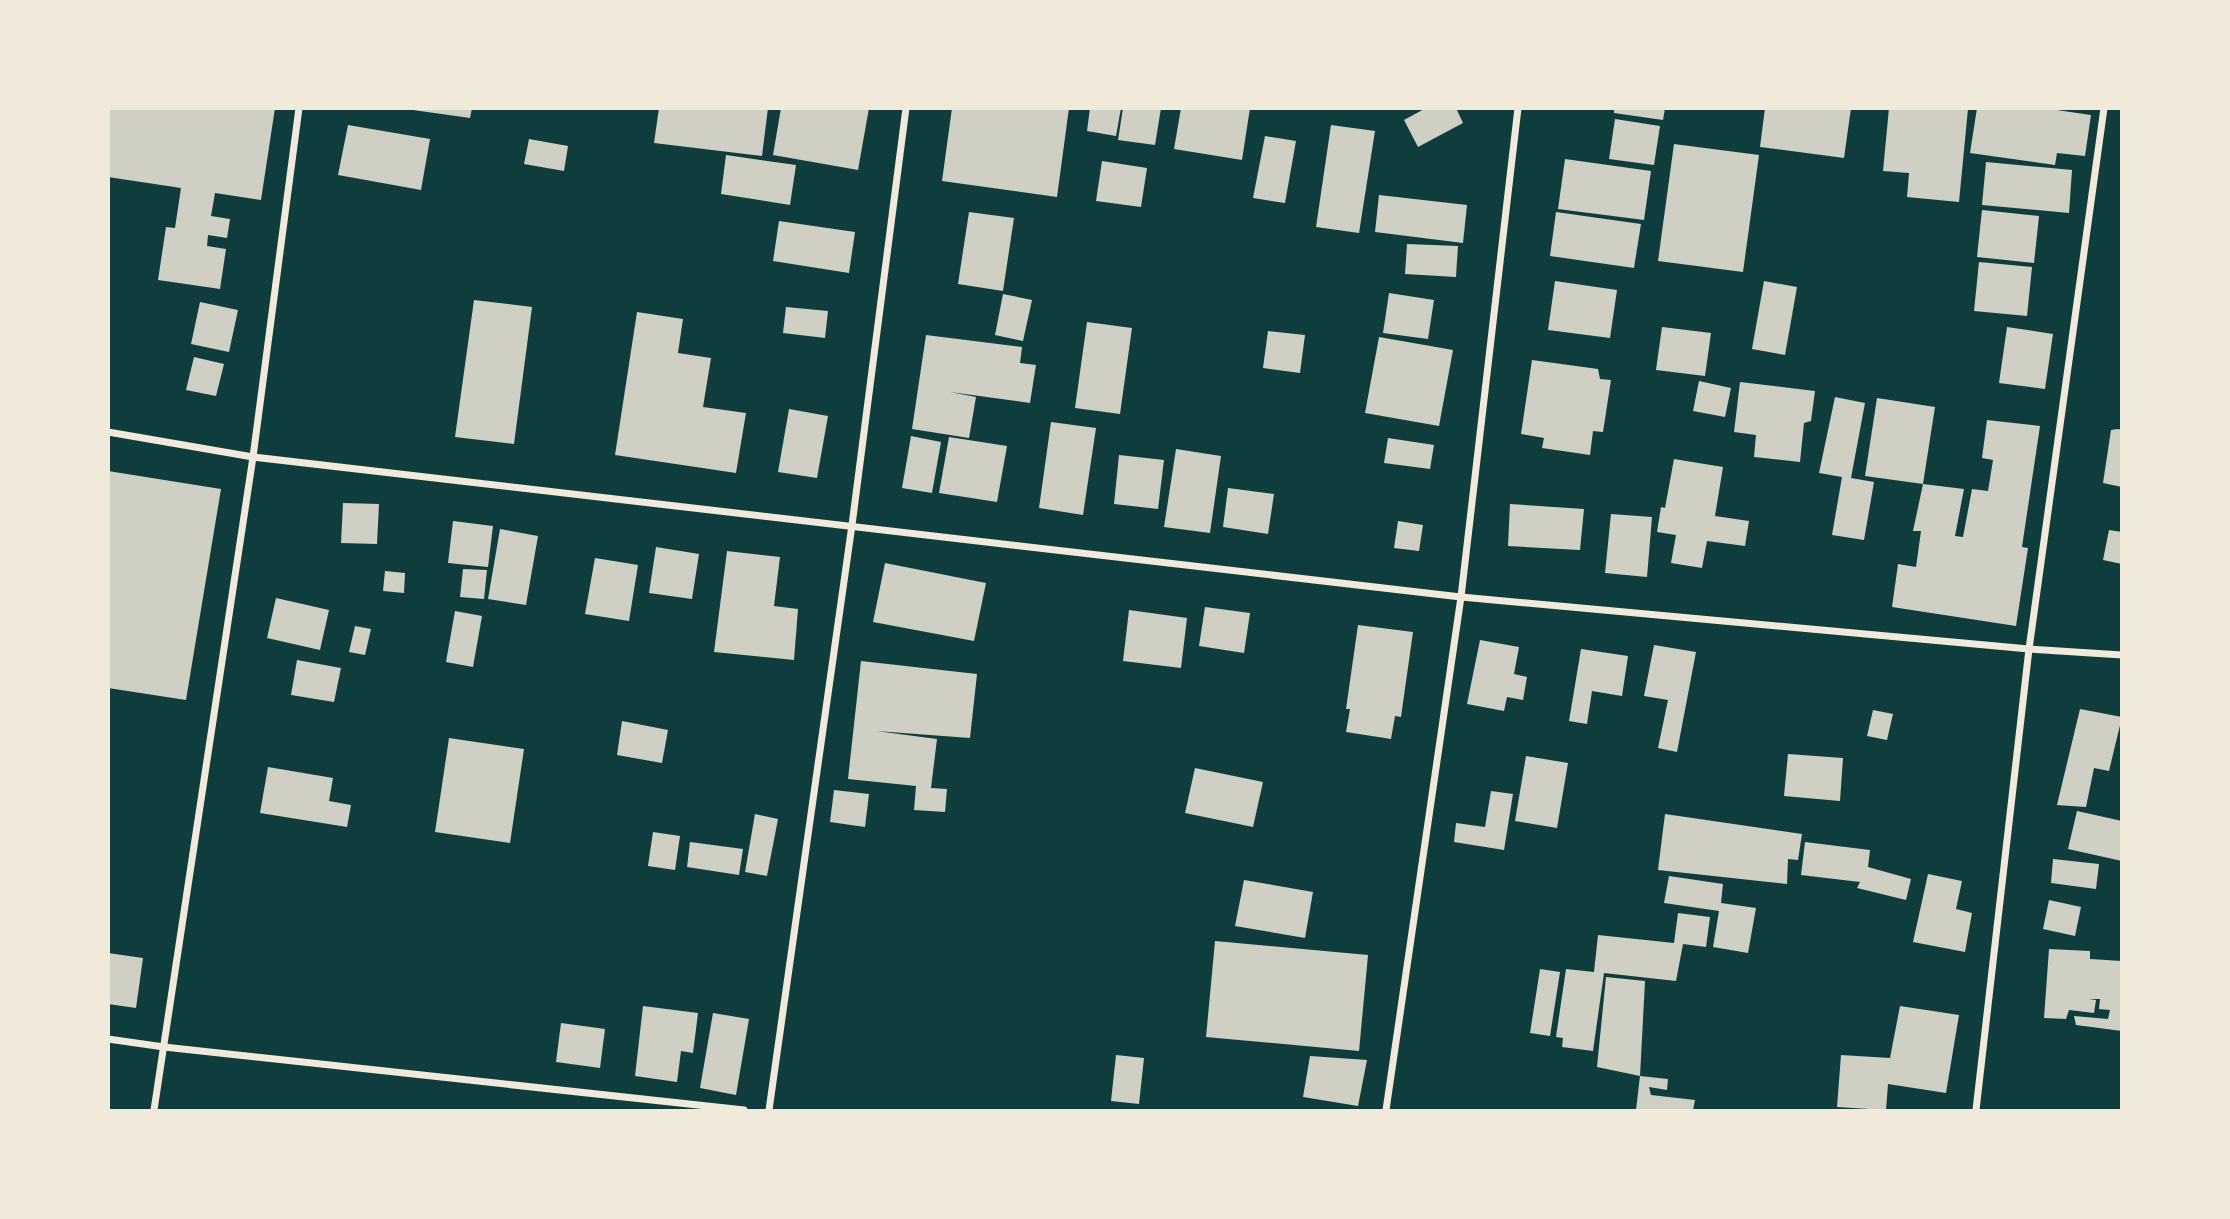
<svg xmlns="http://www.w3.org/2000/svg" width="2230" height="1219" viewBox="0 0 2230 1219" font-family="Merriweather,serif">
<rect width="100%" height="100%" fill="#0f3d3e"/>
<g fill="#cfcfc3">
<path d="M108,108H275L261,200L215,193L211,216L230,219L227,238L208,235L207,246L226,249L220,289L158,280L166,227L175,228L181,188L108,177Z"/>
<path d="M413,108H472L470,118L413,110Z"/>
<path d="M659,108H768L762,156L654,143Z"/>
<path d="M781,108H869L858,170L773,155Z"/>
<path d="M952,108H1069L1057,197L942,181Z"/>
<path d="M1090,108H1121L1116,136L1087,131Z"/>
<path d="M1123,108H1161L1155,145L1118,140Z"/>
<path d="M1181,108H1250L1242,160L1174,149Z"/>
<path d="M1426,108H1456L1463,123L1418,147L1404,120Z"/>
<path d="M1614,108H1665L1663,120L1614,113Z"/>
<path d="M1765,108H1851L1844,158L1760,147Z"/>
<path d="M1889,108L1968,109L1959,202L1907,197L1909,173L1883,171Z"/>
<path d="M1977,108H2043L2091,115L2085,156L2057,153L2055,165L1970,153Z"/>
<path d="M1615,119L1660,126L1654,165L1609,159Z"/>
<path d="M348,125L430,139L421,190L338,175Z"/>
<path d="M1331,125L1375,131L1359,233L1316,227Z"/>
<path d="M1265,136L1296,141L1285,203L1253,198Z"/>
<path d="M529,139L568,146L564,171L524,164Z"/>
<path d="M1674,144L1759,155L1743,272L1658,261Z"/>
<path d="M726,155L796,165L790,205L721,194Z"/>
<path d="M1565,159L1651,171L1644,220L1558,209Z"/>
<path d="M1102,161L1147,168L1141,207L1096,201Z"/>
<path d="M1986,162L2072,170L2069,213L1982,205Z"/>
<path d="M1379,195L1467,205L1463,243L1375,232Z"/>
<path d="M1982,210L2039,216L2034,263L1977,257Z"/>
<path d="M969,212L1014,218L1003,291L958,284Z"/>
<path d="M1556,212L1641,224L1634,268L1550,256Z"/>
<path d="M779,221L855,232L849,273L773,261Z"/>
<path d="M1407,244L1458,246L1456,277L1405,274Z"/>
<path d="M1979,262L2032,267L2027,316L1974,311Z"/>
<path d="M1555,281L1617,290L1610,338L1548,330Z"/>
<path d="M1764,281L1797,287L1785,355L1752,349Z"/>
<path d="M1389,293L1434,300L1428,339L1383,333Z"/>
<path d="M1003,294L1032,300L1023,341L995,335Z"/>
<path d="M474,300L532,307L514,444L455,437Z"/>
<path d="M200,302L238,310L229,352L191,344Z"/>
<path d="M786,307L828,311L825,338L783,333Z"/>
<path d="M637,312L683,319L678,353L711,358L703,407L746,413L736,473L615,455Z"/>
<path d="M1087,322L1132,328L1120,414L1075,408Z"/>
<path d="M1662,327L1711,333L1705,376L1656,370Z"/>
<path d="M2007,327L2053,334L2045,389L1999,383Z"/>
<path d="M1268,331L1305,335L1300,373L1263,368Z"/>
<path d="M926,335L1022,347L1020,363L1036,365L1030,403L950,392L976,397L969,438L912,429Z"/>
<path d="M1379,337L1453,350L1439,426L1365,413Z"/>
<path d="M194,357L224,364L216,396L186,390Z"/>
<path d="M1532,360L1598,369L1600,379L1611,380L1603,432L1593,431L1590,455L1542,448L1544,438L1521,434Z"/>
<path d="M1699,381L1731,388L1725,417L1693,411Z"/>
<path d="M1740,382L1815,391L1811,421L1804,423L1800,462L1754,457L1756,435L1734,432Z"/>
<path d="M1835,397L1865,403L1851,478L1874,482L1864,540L1832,535L1842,477L1819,473Z"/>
<path d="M1877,398L1935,407L1923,484L1865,476Z"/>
<path d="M789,409L828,416L817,478L778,472Z"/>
<path d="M1987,420L2040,426L2022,547L2028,548L2016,626L1892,607L1898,564L1916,567L1921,531H1913L1923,484L1964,489L1955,536L1963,537L1972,489L1988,491L1993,460L1982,458Z"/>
<path d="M1051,422L1096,428L1083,515L1039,508Z"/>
<path d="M2118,429L2122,430V487L2103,483L2111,430Z"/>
<path d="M911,436L941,442L932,493L902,488Z"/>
<path d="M949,437L1007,446L997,502L939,493Z"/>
<path d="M1388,438L1434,445L1430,469L1384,463Z"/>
<path d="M1176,449L1221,456L1210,533L1164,527Z"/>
<path d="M1119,455L1164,460L1158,509L1114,504Z"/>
<path d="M1674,459L1723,467L1715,516L1749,521L1745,546L1707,541L1702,568L1671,563L1676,535L1657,532L1661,507L1665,508Z"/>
<path d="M108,471L221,489L186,700L108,688Z"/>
<path d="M1228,488L1274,494L1268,534L1223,527Z"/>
<path d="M343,503L379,504L377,544L341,543Z"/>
<path d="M1510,504L1584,509L1580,550L1508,546Z"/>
<path d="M1611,514L1652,517L1647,577L1605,573Z"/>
<path d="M453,521L493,526L488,567L448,563Z"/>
<path d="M1398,521L1423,525L1419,551L1394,548Z"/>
<path d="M500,529L538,536L526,605L488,599Z"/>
<path d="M2109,530L2122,532V564L2103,560Z"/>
<path d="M656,547L699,554L692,599L649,593Z"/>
<path d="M727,551L780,557L774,606L798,609L794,660L714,652Z"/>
<path d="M595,558L638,565L629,621L585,614Z"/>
<path d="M885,563L986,583L974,641L873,622Z"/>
<path d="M463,569L487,570L484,599L460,597Z"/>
<path d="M385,571L405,573L404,593L383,591Z"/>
<path d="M276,598L329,610L320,650L267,638Z"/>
<path d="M1205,607L1250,613L1244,653L1199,646Z"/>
<path d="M1129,610L1187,618L1181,668L1123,661Z"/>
<path d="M455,611L482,616L473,667L446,662Z"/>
<path d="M1358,625L1413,632L1401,717L1395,716L1391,739L1346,732L1350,709H1346Z"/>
<path d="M355,626L371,629L365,655L349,652Z"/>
<path d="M1480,640L1519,647L1514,674L1527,677L1523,700L1507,697L1504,711L1467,704Z"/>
<path d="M1654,645L1696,652L1677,752L1658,748L1668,700L1644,696Z"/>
<path d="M1581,649L1628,656L1622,696L1592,691L1587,724L1569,721Z"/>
<path d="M297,660L341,668L334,702L291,695Z"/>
<path d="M861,661L977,674L970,738L876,731L937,739L931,788L947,789L945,812L914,810L916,786L848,779Z"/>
<path d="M2080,709L2122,717L2109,771L2094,768L2086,807L2057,805Z"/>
<path d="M1873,710L1893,714L1887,740L1867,736Z"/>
<path d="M622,721L668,730L662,763L617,755Z"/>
<path d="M449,738L524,749L510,843L435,832Z"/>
<path d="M1788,754L1843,758L1840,801L1784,796Z"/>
<path d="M1526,756L1568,763L1557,828L1515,821Z"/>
<path d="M268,767L333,778L329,801L351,805L347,827L260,813Z"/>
<path d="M1195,768L1263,782L1253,827L1185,813Z"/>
<path d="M834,790L869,794L865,827L830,822Z"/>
<path d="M1491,791L1513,794L1504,850L1454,842L1456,823L1485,827Z"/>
<path d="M2077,811L2122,821V861L2068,849Z"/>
<path d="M755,814L778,819L767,876L745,872Z"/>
<path d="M1665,814L1802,834L1798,860L1788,859L1787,884L1658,870Z"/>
<path d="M653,832L680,836L675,870L648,866Z"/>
<path d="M690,842L743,849L739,875L687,867Z"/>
<path d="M1805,842L1870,850L1868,867L1911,879L1906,900L1857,888L1860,882L1801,875Z"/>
<path d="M2053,859L2099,864L2096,889L2051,883Z"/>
<path d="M1928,874L1962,881L1956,909L1972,913L1965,952L1913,942Z"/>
<path d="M1669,876L1723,884L1721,903L1756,908L1748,953L1713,947L1719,911L1664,903Z"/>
<path d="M1244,880L1313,892L1305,938L1235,926Z"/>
<path d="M2049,900L2081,907L2075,936L2043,929Z"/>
<path d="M1678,913L1710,917L1706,947L1683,944L1676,981L1604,973L1593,1051L1562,1047L1563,1038L1556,1037L1566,969L1594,972L1598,935L1674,943Z"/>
<path d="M1215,941L1368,955L1359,1051L1206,1037Z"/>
<path d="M2049,949L2090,951V959L2122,961V1031L2076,1025L2074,1016L2108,1019L2110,1010L2099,1009L2100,999H2089L2096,1000L2094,1013L2069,1010L2066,1019L2044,1018Z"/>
<path d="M108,953L143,958L136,1008L108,1004Z"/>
<path d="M1540,969L1560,972L1550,1036L1530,1033Z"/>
<path d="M1606,977L1645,981L1640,1076L1597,1067Z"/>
<path d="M643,1006L698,1013L693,1053L681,1051L677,1082L635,1076Z"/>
<path d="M1900,1006L1959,1015L1946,1093L1888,1084L1886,1110L1837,1107L1841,1055L1890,1058Z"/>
<path d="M713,1013L749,1019L736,1095L700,1088Z"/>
<path d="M561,1023L605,1029L600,1068L556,1062Z"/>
<path d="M1116,1055L1144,1058L1139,1104L1111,1101Z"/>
<path d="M1310,1056L1367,1060L1358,1106L1303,1097Z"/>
<path d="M1640,1076L1668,1079L1667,1090L1649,1087L1651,1095L1695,1100L1693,1110H1636Z"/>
</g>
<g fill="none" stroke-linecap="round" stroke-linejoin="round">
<g stroke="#f1e9da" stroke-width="7">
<path d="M108,432L253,457L1461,597L2029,649L2122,655"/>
<path d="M108,1039L164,1047L744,1110"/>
<path d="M154,1110L253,457L299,108"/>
<path d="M769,1110L852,525L906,108"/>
<path d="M1386,1110L1461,597L1518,108"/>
<path d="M1976,1110L2029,649L2104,108"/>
</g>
</g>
<rect width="2230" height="1219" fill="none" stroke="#f1e9da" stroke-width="220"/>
</svg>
